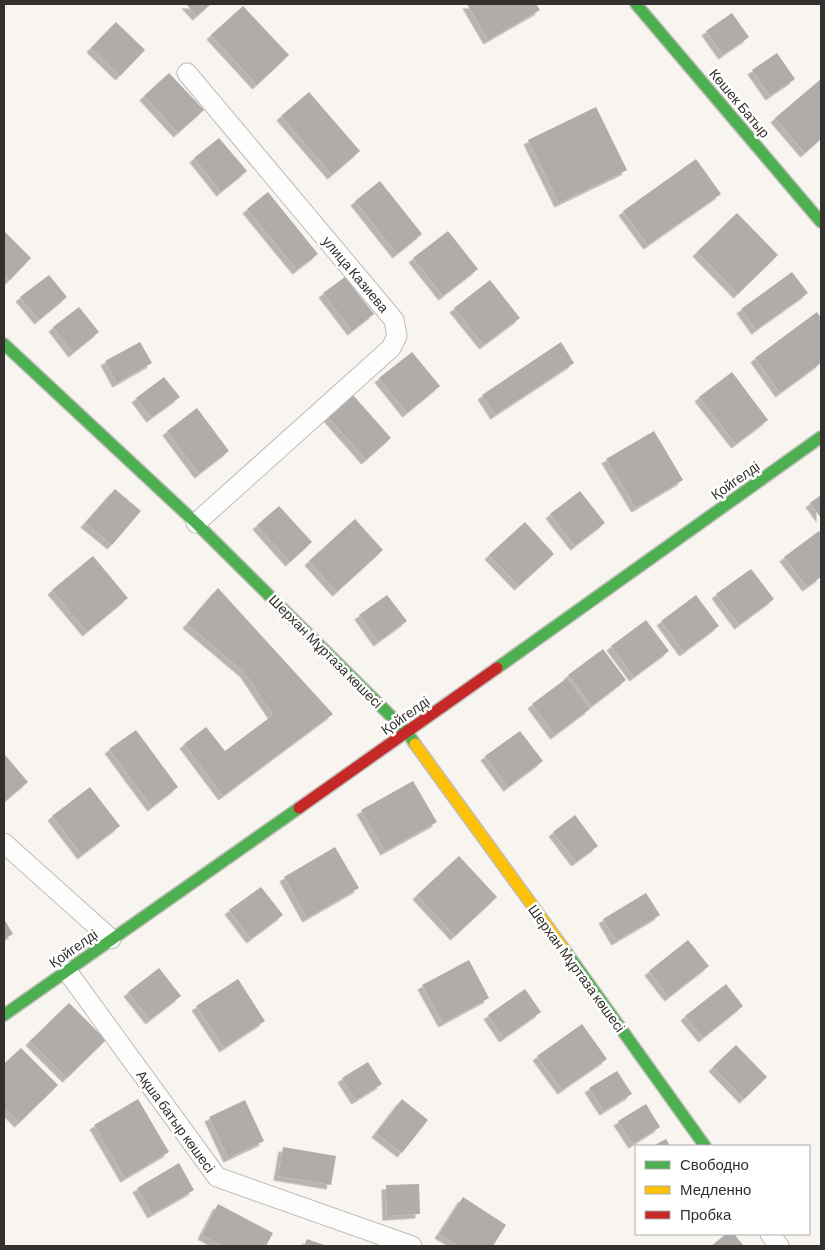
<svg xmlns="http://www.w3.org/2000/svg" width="825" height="1250" viewBox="0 0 825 1250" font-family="Barlow,sans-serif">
<defs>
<filter id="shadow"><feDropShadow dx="-4.5" dy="4.5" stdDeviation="0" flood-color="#0004"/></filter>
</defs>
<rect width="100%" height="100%" fill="#f8f4f0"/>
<g fill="#afaca9" filter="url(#shadow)">
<path d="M186,4H211L197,16Z"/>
<path d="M467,4H536L540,10L488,40Z"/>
<path d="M243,6L289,55L257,85L211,35Z"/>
<path d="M732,13L749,37L723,55L706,31Z"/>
<path d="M116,22L145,50L120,76L91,48Z"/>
<path d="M777,53L795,79L770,96L752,70Z"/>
<path d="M169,73L204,110L178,133L144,96Z"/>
<path d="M821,79V139L805,153L775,118Z"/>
<path d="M309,92L360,151L332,175L281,116Z"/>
<path d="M596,107L627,170L559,203L528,140Z"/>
<path d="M219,138L247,171L221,192L194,158Z"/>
<path d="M696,159L721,194L648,245L623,211Z"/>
<path d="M380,181L422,234L397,254L355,201Z"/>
<path d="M268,192L318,254L297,270L247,209Z"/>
<path d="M737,213L778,255L738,294L697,252Z"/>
<path d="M4,231L31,258L10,280L4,274Z"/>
<path d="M448,231L478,269L443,296L413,258Z"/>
<path d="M792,272L808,293L756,330L741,309Z"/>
<path d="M49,275L67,297L39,320L20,297Z"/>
<path d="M345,277L374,314L352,331L323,293Z"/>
<path d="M490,280L520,318L484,345L454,308Z"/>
<path d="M79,307L99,332L73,353L53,327Z"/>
<path d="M817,312L821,318V363L780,393L755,358Z"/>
<path d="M140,342L152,363L117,383L105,361Z"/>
<path d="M561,342L574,363L495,415L482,395Z"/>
<path d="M412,352L440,386L407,413L379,378Z"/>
<path d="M732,372L768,420L736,444L699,397Z"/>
<path d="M164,377L180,397L151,418L136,398Z"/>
<path d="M353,395L391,438L366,460L328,417Z"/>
<path d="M197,408L229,451L199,474L167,431Z"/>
<path d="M654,431L683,480L636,508L606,459Z"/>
<path d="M115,489L141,511L112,545L85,523Z"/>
<path d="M580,491L605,523L575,546L550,514Z"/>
<path d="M821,495V518L810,503Z"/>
<path d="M279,506L312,542L290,562L257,525Z"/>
<path d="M355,519L383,550L337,592L309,561Z"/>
<path d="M525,522L554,554L519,586L489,555Z"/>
<path d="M819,531L821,534V577L807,587L784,557Z"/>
<path d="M93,556L128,598L87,632L52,590Z"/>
<path d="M751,569L774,599L739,625L716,594Z"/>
<path d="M218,588L333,714L223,796L184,744L206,727L225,751L273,715L245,673L187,624Z"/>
<path d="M387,595L407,621L378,642L359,615Z"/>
<path d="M696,595L719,626L684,652L661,621Z"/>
<path d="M646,620L669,651L634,677L611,646Z"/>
<path d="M603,649L626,680L592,706L568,675Z"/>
<path d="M567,678L590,709L555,735L532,704Z"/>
<path d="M136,730L178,787L152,807L109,749Z"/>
<path d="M520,731L543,761L508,787L485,756Z"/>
<path d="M5,755L28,782L4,802V756Z"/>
<path d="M413,781L437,822L385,851L361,810Z"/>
<path d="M90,787L120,826L82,855L52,816Z"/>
<path d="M575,815L598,846L576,862L553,832Z"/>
<path d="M335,847L359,888L307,918L284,877Z"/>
<path d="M459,856L497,897L455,936L417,895Z"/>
<path d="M261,887L283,915L251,939L229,910Z"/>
<path d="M646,893L660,915L616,941L603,919Z"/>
<path d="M4,919L13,934L4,939Z"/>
<path d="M688,940L709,966L669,997L649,971Z"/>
<path d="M469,960L489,998L443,1023L422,985Z"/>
<path d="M159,968L181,996L150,1020L128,992Z"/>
<path d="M238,979L265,1021L224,1048L196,1006Z"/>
<path d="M726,984L743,1006L703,1038L685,1016Z"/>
<path d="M525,989L541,1012L504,1038L488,1015Z"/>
<path d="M69,1003L106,1040L67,1078L30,1041Z"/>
<path d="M582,1024L607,1059L562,1090L537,1056Z"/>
<path d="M736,1045L767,1077L744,1099L713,1067Z"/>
<path d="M21,1048L58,1085L19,1123L4,1108V1064Z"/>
<path d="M368,1062L382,1084L356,1100L342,1078Z"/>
<path d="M617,1071L632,1094L604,1111L589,1088Z"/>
<path d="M138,1099L169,1152L125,1178L94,1125Z"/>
<path d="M402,1099L428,1120L402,1153L376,1133Z"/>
<path d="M245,1100L264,1141L228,1158L209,1117Z"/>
<path d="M646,1104L660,1127L633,1144L618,1121Z"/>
<path d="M666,1139L670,1146H653Z"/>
<path d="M283,1147L336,1156L331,1185L278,1176Z"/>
<path d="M179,1163L194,1190L152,1214L137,1188Z"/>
<path d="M419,1184L420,1214L387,1216L386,1185Z"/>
<path d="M463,1197L506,1225L493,1246H459L439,1234Z"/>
<path d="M218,1204L273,1233L266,1246H222L202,1235Z"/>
<path d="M726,1234H734L744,1246H711Z"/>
<path d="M307,1239L327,1246H304Z"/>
</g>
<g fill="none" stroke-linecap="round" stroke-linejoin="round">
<g stroke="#bfbcb8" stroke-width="21">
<g id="street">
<path d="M187,73L394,320L397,336L391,348L196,523"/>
<path d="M4,843L111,939"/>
<path d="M67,971L217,1177L412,1246"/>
<path d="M770,1234L779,1246"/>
</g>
</g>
<g stroke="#bfbcb8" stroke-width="14">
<g id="fast">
<path d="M636,4L821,222"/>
<path d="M4,344L196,523L407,732L415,744"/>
<path d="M497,668L821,437"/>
<path d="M564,949L705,1146"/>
<path d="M4,1015L299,808"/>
</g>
</g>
<g stroke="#bfbcb8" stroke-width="14">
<path id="slow" d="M415,744L564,949"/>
</g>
<g stroke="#bfbcb8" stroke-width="14">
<path id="jam" d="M299,808L497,668"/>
</g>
<use href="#street" stroke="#fefdfd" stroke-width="19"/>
<use href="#fast" stroke="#4caf50" stroke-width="11"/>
<use href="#slow" stroke="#ffc107" stroke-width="11"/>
<use href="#jam" stroke="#c62828" stroke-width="11"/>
</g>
<g text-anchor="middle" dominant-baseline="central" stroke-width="5" stroke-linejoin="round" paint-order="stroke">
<g font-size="14" fill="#33302d" stroke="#fff">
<text transform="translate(740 103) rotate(50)">Көшек Батыр</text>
<text transform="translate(356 274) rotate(50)">улица Казиева</text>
<text transform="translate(735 480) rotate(-35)">Қойгелді</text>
<text transform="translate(326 651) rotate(45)">Шерхан Мұртаза көшесі</text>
<text transform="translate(405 715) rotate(-35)">Қойгелді</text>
<text transform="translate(73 948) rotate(-35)">Қойгелді</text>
<text transform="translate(577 968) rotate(54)">Шерхан Мұртаза көшесі</text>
<text transform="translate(176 1121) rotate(54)">Ақша батыр көшесі</text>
</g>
</g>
<rect width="825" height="1250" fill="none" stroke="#33302d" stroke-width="10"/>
<rect x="635" y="1145" width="175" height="90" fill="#ffffff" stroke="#adacab"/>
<rect x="645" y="1161" width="25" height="8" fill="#4caf50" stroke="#adacab"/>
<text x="680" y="1170" font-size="15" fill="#33302d">Свободно</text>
<rect x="645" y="1186" width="25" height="8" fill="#ffc107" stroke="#adacab"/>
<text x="680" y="1195" font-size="15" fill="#33302d">Медленно</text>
<rect x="645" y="1211" width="25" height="8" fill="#c62828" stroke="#adacab"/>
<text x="680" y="1220" font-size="15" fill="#33302d">Пробка</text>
</svg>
